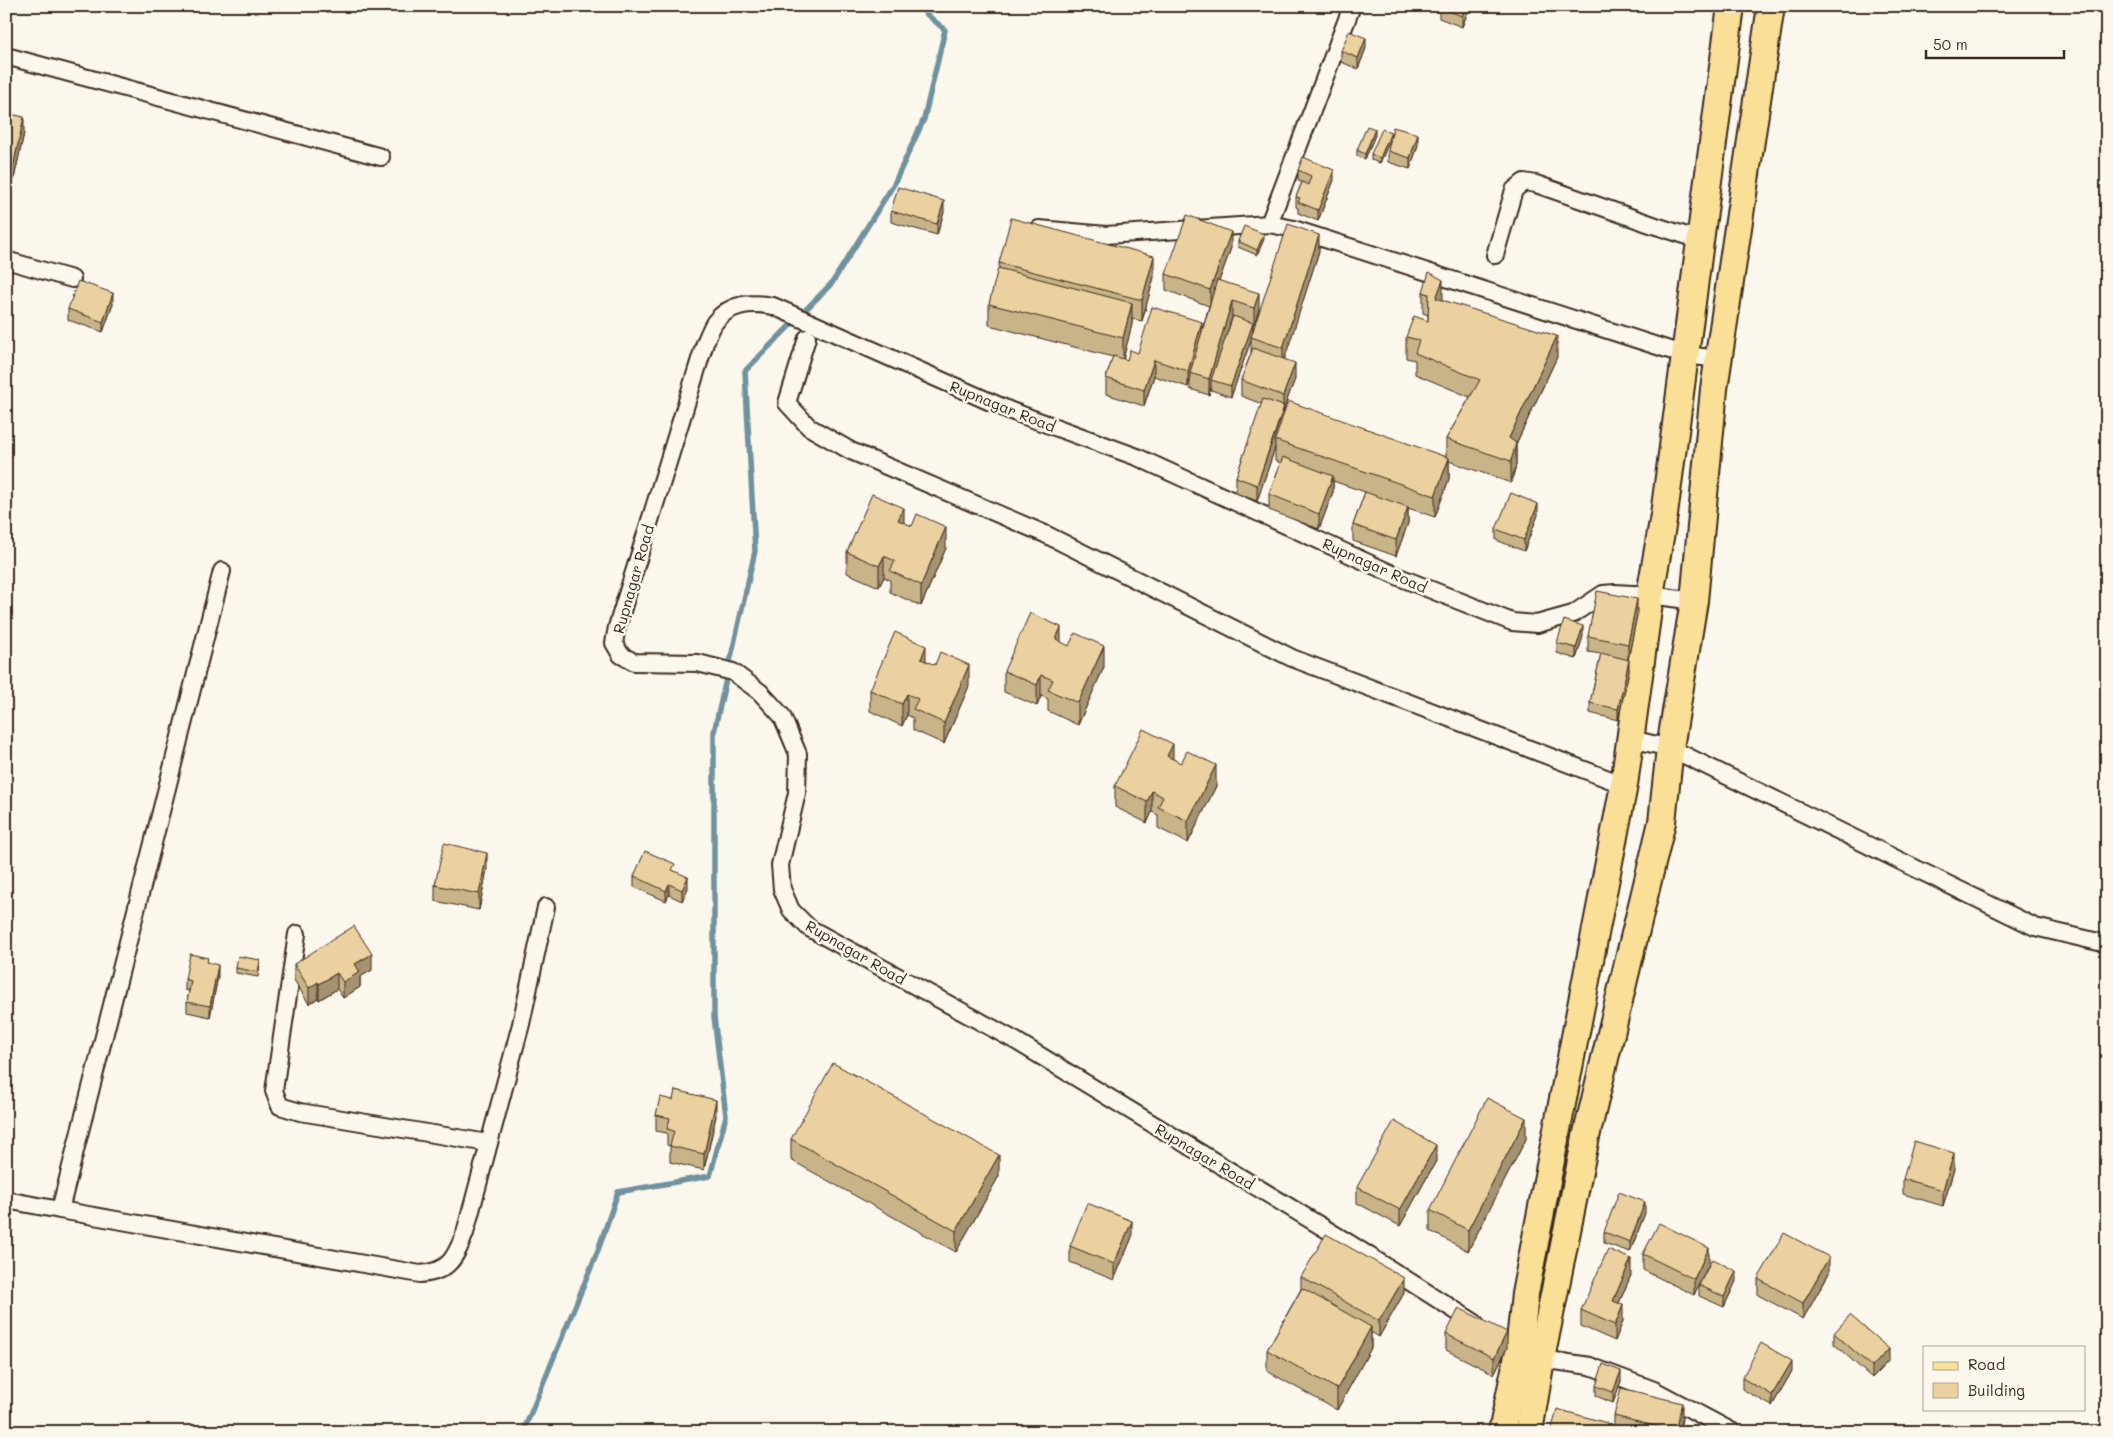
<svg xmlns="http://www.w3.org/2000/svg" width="2113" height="1438" viewBox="0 0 2113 1438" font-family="Mali,sans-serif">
<rect width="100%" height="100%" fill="#fbf7ec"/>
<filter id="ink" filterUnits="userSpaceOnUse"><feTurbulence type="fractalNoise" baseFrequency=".02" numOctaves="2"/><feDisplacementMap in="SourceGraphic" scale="10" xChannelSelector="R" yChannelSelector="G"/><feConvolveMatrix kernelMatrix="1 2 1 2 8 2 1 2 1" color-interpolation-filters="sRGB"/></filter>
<g filter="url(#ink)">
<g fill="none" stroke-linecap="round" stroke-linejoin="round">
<path stroke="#6f919e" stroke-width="5.5" d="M523,1432L597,1253L618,1192L710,1176L726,1116L714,1017V732L755,551L745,371L832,283L894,184L924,119L945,30L917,6"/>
<g stroke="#3b2a1e" stroke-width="20">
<g id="minor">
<path d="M6,56L381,157"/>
<path d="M1269,224L1352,6"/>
<path d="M1039,229L1106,235L1269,224L1294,229L1685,355L1719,359"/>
<path d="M1495,255L1514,190L1524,182L1536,184L1656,226L1700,240"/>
<path d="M6,260L72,279"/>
<path d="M807,338L787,403L809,427L851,451L1045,534L1292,658L1624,785"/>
<path d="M1631,739L1670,748L2035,927L2107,944"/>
<path d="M297,934L274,1091L280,1106L300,1112L488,1143"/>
<path d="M6,1200L60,1210L222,571"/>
<path d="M60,1210L420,1274C449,1272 455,1258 465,1233L521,1024L546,907"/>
<path d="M1475,1323L1352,1245L1016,1041L809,928L791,910L782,889L780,865L797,793L798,754L782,716L760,692L733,672L698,663L634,662L621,655L614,643L617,627L705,343C708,336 711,328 715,322C730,303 751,302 773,306L1011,411L1137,457L1399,577L1512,622L1537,624L1573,614L1603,594L1615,593L1650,595L1694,601"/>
<path d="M1541,1359L1590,1366L1654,1390L1733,1432"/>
</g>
</g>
<g stroke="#3b2a1e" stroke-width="30">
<g id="primary">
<path d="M1502,1432L1519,1351L1525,1294L1624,785L1650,595L1664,515L1731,6"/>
<path d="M1529,1432L1541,1359L1586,1137L1662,822L1670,748L1694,601L1714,389L1771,6"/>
</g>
</g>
<use href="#minor" stroke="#fbf7ec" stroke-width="16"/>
<use href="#primary" stroke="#fadf96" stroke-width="26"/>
</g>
<g fill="#c9b489" stroke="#3b2a1e">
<path d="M1439,6H1470L1462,27L1439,18Z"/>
<path d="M1366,48L1358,69L1341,62V51Z"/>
<path d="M6,113L24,133L13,183L6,182Z"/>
<path d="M1375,135L1365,159L1357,156V150Z"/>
<path d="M1391,138L1380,163L1371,160V154Z"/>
<path d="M1418,145L1410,169L1388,162V151Z"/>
<path d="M1298,170L1334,180L1318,221L1298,213V208L1296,207V197L1302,182L1298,181Z"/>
<path d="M891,211L944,212L937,235L891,222Z"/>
<path d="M1264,239L1257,255L1238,247V241Z"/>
<path d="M1231,248L1219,281L1259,309L1254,324L1253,323V330L1319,251L1284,359L1295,379L1284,408V414L1446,457V439L1470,397L1415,374V360L1406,358V337L1428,321V315L1423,313V292L1443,300L1557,357L1516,444V465L1511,483L1449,461V479L1435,517L1408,508V523L1396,556L1353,541V525L1365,492L1333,481V492L1319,529L1269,510V494L1281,463L1275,461V448L1257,501L1236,493V477L1262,404L1241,396V380L1251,353V340L1231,397L1211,390V387L1209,395L1190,389V379L1188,387L1154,376L1144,406L1106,394V378L1113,357L989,325V304L999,269V263L1154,277L1142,321L1132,319V324L1123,359L1127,360L1138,353L1202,330L1209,306L1166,290V274Z"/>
<path d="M113,304L103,332L68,320V309Z"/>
<path d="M1538,515L1524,551L1496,540V529Z"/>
<path d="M904,523L946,548L921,606L890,592V580L884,577L879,587L847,573V552Z"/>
<path d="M1637,615L1628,660L1629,671L1618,720L1590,713V703L1601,654L1588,652V636Z"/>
<path d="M1583,636L1576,659L1557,653V643Z"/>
<path d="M1061,642L1104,667L1078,725L1048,711V699L1041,696L1037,706L1004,692V671Z"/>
<path d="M926,661L969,686L944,744L913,730V718L907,715L902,726L870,711V690Z"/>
<path d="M1173,759L1216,786L1188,843L1158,828V815L1152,812L1147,823L1115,807V786Z"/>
<path d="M487,869L479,910L435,901V885Z"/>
<path d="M675,871L688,888L682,901L669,895L666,901L634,887V876Z"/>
<path d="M208,963L218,976L210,1017L187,1012V1002L189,991L185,990V979Z"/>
<path d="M294,964L372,970L360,977V987L343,998L337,989L319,1000L318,998L309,1004L294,980Z"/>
<path d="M260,966L258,977L236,973V968Z"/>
<path d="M656,1115L716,1116L704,1170L670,1162V1146L667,1145V1133L656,1131Z"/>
<path d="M791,1139L999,1176L956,1252L791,1160Z"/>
<path d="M1526,1139L1468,1251L1430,1231V1210Z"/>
<path d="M1436,1161L1400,1226L1357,1203V1187Z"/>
<path d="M1954,1169L1943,1206L1903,1194V1179Z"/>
<path d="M1645,1213L1630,1252L1604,1243V1232Z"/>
<path d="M1132,1237L1114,1280L1070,1262V1246Z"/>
<path d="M1643,1254L1709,1264L1736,1281L1724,1307L1699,1296V1285L1707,1269L1694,1295L1643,1270Z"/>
<path d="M1829,1273L1803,1319L1758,1295V1279Z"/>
<path d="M1631,1275L1619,1303L1623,1321L1615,1341L1581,1326V1310Z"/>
<path d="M1301,1277L1404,1293L1379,1337L1371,1332V1348L1337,1410L1267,1371V1350L1301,1289Z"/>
<path d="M1834,1333L1889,1360L1872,1378L1834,1344Z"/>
<path d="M1446,1334L1507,1348L1494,1374L1446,1350Z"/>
<path d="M1792,1371L1772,1406L1742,1389V1378Z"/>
<path d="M1621,1381L1613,1403L1596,1396V1386Z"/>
<path d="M1614,1416L1682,1419L1679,1432H1614Z"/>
</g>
<g fill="#a4926f" stroke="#3b2a1e">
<path d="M1466,6H1470L1462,27V16Z"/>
<path d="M1366,38V48L1358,69V58Z"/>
<path d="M24,117V133L13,183V167Z"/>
<path d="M1375,129V135L1365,159V154Z"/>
<path d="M1391,132V138L1380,163V158Z"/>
<path d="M1418,134V145L1410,169V158Z"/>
<path d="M1334,170V180L1318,221V210Z"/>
<path d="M944,201V212L937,235V224Z"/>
<path d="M1231,232V248L1210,306V290Z"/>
<path d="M1264,234V239L1257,255V250Z"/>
<path d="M1319,235V251L1283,364V348Z"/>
<path d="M1154,256V277L1142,321V300Z"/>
<path d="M1443,280V302L1436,298Z"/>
<path d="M113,293V304L103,332V322Z"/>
<path d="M1259,293V309L1254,324V308Z"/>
<path d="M1232,301V317L1213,380H1211V387L1209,395V379Z"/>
<path d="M1132,303V324L1123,360V338Z"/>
<path d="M1202,322V338L1190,373V379L1188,387V371Z"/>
<path d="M1253,323V333L1251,337V340L1231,397V386Z"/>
<path d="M1557,336V357L1516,444V465L1511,483V461L1509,438Z"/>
<path d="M1154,360V376L1144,406V390Z"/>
<path d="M1295,363V379L1284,408V422L1275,440V448L1257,501V485L1283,411V396Z"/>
<path d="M1449,458V479L1435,517V496Z"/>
<path d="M1333,476V492L1319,529V514Z"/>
<path d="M1538,504V515L1524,551V540Z"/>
<path d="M1408,507V523L1396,556V540Z"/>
<path d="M904,508V529L898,520Z"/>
<path d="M946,527V548L921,606V585Z"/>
<path d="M884,556V577L879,587V566Z"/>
<path d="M1637,599V615L1628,660V644Z"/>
<path d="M1583,626V636L1576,659V648Z"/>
<path d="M1061,627V648L1056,639Z"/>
<path d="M926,646V667L921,659Z"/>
<path d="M1104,646V667L1078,725V703Z"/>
<path d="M1629,660V671L1618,720V709Z"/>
<path d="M969,665V686L944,744V723Z"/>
<path d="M1041,675V696L1037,706V685Z"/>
<path d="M907,694V715L902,726V704Z"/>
<path d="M1173,744V765L1167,756Z"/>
<path d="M1216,765V786L1188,843V821Z"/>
<path d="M1152,791V812L1147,823V802Z"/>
<path d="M487,853V869L479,910V894Z"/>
<path d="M688,877V888L682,901V890Z"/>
<path d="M669,884V895L666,901V891Z"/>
<path d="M372,954V970L360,977V987L343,998V982L355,964Z"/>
<path d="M218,965V976L210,1017V1006Z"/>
<path d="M337,973V989L319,1000V984Z"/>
<path d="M318,982V998L309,1004V988Z"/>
<path d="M716,1100V1116L704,1170V1154Z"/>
<path d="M1526,1118V1139L1468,1251V1230Z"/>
<path d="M1436,1145V1161L1400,1226V1210Z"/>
<path d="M1954,1153V1169L1943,1206V1190Z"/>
<path d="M999,1155V1176L956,1252V1231Z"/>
<path d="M1645,1202V1213L1630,1252V1242Z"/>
<path d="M1132,1221V1237L1114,1280V1264Z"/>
<path d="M1709,1248V1264L1694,1295V1279Z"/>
<path d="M1829,1257V1273L1803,1319V1303Z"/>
<path d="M1631,1259V1275L1613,1317V1301Z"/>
<path d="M1736,1271V1281L1724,1307V1297Z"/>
<path d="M1404,1278V1293L1379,1337V1321Z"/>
<path d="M1623,1305V1321L1615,1341V1325Z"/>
<path d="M1371,1327V1348L1337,1410V1389Z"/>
<path d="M1507,1332V1348L1494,1374V1358Z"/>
<path d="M1889,1349V1360L1872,1378V1367Z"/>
<path d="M1792,1361V1371L1772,1406V1395Z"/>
<path d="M1621,1371V1381L1613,1403V1392Z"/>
<path d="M1682,1403V1419L1679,1432H1675Z"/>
</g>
<g fill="#ead19f" stroke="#3b2a1e">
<path d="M1439,6H1466L1462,16L1439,7Z"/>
<path d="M1349,31L1366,38L1358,58L1341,51Z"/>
<path d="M6,113L24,117L13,167L6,166Z"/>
<path d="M1367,126L1375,129L1365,154L1357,150Z"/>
<path d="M1393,127L1418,134L1410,158L1388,151Z"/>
<path d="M1382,129L1391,132L1380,158L1371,154Z"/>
<path d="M1303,157L1334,170L1318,210L1298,202L1300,198L1296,197L1302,182L1308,185L1311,176L1298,170Z"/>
<path d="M898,187L944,201L937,224L891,211Z"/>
<path d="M1187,215L1231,232L1210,290L1166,274Z"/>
<path d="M1011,218L1154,256L1142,300L999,263Z"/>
<path d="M1288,224L1319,235L1283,348L1251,337Z"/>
<path d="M1244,226L1264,234L1257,250L1238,241Z"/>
<path d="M998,268L1132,303L1123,338L989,304Z"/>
<path d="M1429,272L1443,280L1436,298L1557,336L1509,438L1516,443L1511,461L1446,439L1480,380L1415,353L1419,340L1406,337L1414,316L1428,321L1429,294L1423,292Z"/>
<path d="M1217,280L1259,293L1254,308L1232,301L1209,379L1190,373Z"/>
<path d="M78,281L113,293L103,322L68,309Z"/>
<path d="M1152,307L1202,322L1188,371L1154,360L1144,390L1106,378L1113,356L1127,360L1130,350L1138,353Z"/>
<path d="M1233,316L1253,323L1231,386L1211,380Z"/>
<path d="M1253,348L1295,363L1283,396L1241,380Z"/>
<path d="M1263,399L1284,406L1257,485L1236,477Z"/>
<path d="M1288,401L1449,458L1435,496L1275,440Z"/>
<path d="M1283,457L1333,476L1319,514L1269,494Z"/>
<path d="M1365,492L1408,507L1396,540L1353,525Z"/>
<path d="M1511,493L1538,504L1524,540L1496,529Z"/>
<path d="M872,494L904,508L898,520L912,526L917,514L946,527L921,585L890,571L895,561L884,556L879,566L847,552Z"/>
<path d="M1597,591L1637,599L1628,644L1588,636Z"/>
<path d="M1030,613L1061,627L1056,639L1069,646L1075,633L1104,646L1078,703L1048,690L1053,680L1041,675L1037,685L1004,671Z"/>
<path d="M1564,620L1583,626L1576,648L1557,643Z"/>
<path d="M895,632L926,646L921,659L935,665L940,652L969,665L944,723L913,709L918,699L907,694L902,704L870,690Z"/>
<path d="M1601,653L1629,660L1618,709L1590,703Z"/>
<path d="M1143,729L1173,744L1167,756L1181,763L1187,751L1216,765L1188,821L1158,807L1163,797L1152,791L1147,802L1115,786Z"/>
<path d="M444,843L487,853L479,894L435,885Z"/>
<path d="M645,851L675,864L672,870L688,877L682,890L669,884L666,891L634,876Z"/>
<path d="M354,926L372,954L355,964L360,972L343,982L337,973L319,984L318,982L309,988L294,964Z"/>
<path d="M190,954L208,958L207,962L218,965L210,1006L187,1002L191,981L185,979Z"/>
<path d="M238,956L260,960L258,972L236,968Z"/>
<path d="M833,1063L999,1155L956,1231L791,1139Z"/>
<path d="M675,1090L716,1100L704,1154L670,1146L674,1131L667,1129L670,1118L656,1115L660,1097L673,1100Z"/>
<path d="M1487,1098L1526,1118L1468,1230L1430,1210Z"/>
<path d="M1394,1121L1436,1145L1400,1210L1357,1187Z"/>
<path d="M1914,1141L1954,1153L1943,1190L1903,1179Z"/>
<path d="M1619,1192L1645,1202L1630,1242L1604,1232Z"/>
<path d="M1087,1203L1132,1221L1114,1264L1070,1246Z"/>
<path d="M1659,1223L1709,1248L1694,1279L1643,1254Z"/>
<path d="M1784,1233L1829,1257L1803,1303L1758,1279Z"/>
<path d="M1326,1234L1404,1278L1379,1321L1301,1277Z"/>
<path d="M1608,1249L1631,1259L1613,1301L1623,1305L1615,1325L1581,1310Z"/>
<path d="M1712,1259L1736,1271L1724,1297L1699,1285Z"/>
<path d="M1302,1288L1371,1327L1337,1389L1267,1350Z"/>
<path d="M1459,1308L1507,1332L1494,1358L1446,1334Z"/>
<path d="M1850,1315L1889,1349L1872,1367L1834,1333Z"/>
<path d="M1761,1343L1792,1361L1772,1395L1742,1378Z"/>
<path d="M1603,1364L1621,1371L1613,1392L1596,1386Z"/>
<path d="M1621,1388L1682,1403L1675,1431L1614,1416Z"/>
<path d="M1557,1409L1607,1423L1605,1428L1614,1430V1432H1551Z"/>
</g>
</g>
<g text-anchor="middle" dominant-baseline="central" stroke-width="5" stroke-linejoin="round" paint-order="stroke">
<g font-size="15" fill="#3b2a1e" stroke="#fbf7ec">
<text transform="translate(1003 406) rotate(22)">Rupnagar Road</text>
<text transform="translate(1375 565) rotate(24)">Rupnagar Road</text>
<text transform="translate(633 579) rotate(-74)">Rupnagar Road</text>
<text transform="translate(856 952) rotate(30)">Rupnagar Road</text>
<text transform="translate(1205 1156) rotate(31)">Rupnagar Road</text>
</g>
</g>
<rect width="2113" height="1438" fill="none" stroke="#fbf7ec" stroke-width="25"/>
<rect x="12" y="12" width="2088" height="1413" fill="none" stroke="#3b2a1e" stroke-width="2" filter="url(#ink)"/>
<rect x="1923" y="1346" width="162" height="65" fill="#fbf7ec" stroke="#aea59a"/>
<rect x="1933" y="1362" width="25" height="8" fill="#fadf96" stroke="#aea59a"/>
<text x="1968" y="1370" font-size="15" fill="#3b2a1e">Road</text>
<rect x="1933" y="1383" width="25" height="15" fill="#ead19f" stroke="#aea59a"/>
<text x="1968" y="1396" font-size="15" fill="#3b2a1e">Building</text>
<path d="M1926 50v8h138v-8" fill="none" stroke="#3b2a1e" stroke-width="2.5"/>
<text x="1933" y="50" font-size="15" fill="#3b2a1e" stroke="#fbf7ec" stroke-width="4" paint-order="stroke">50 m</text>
</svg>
